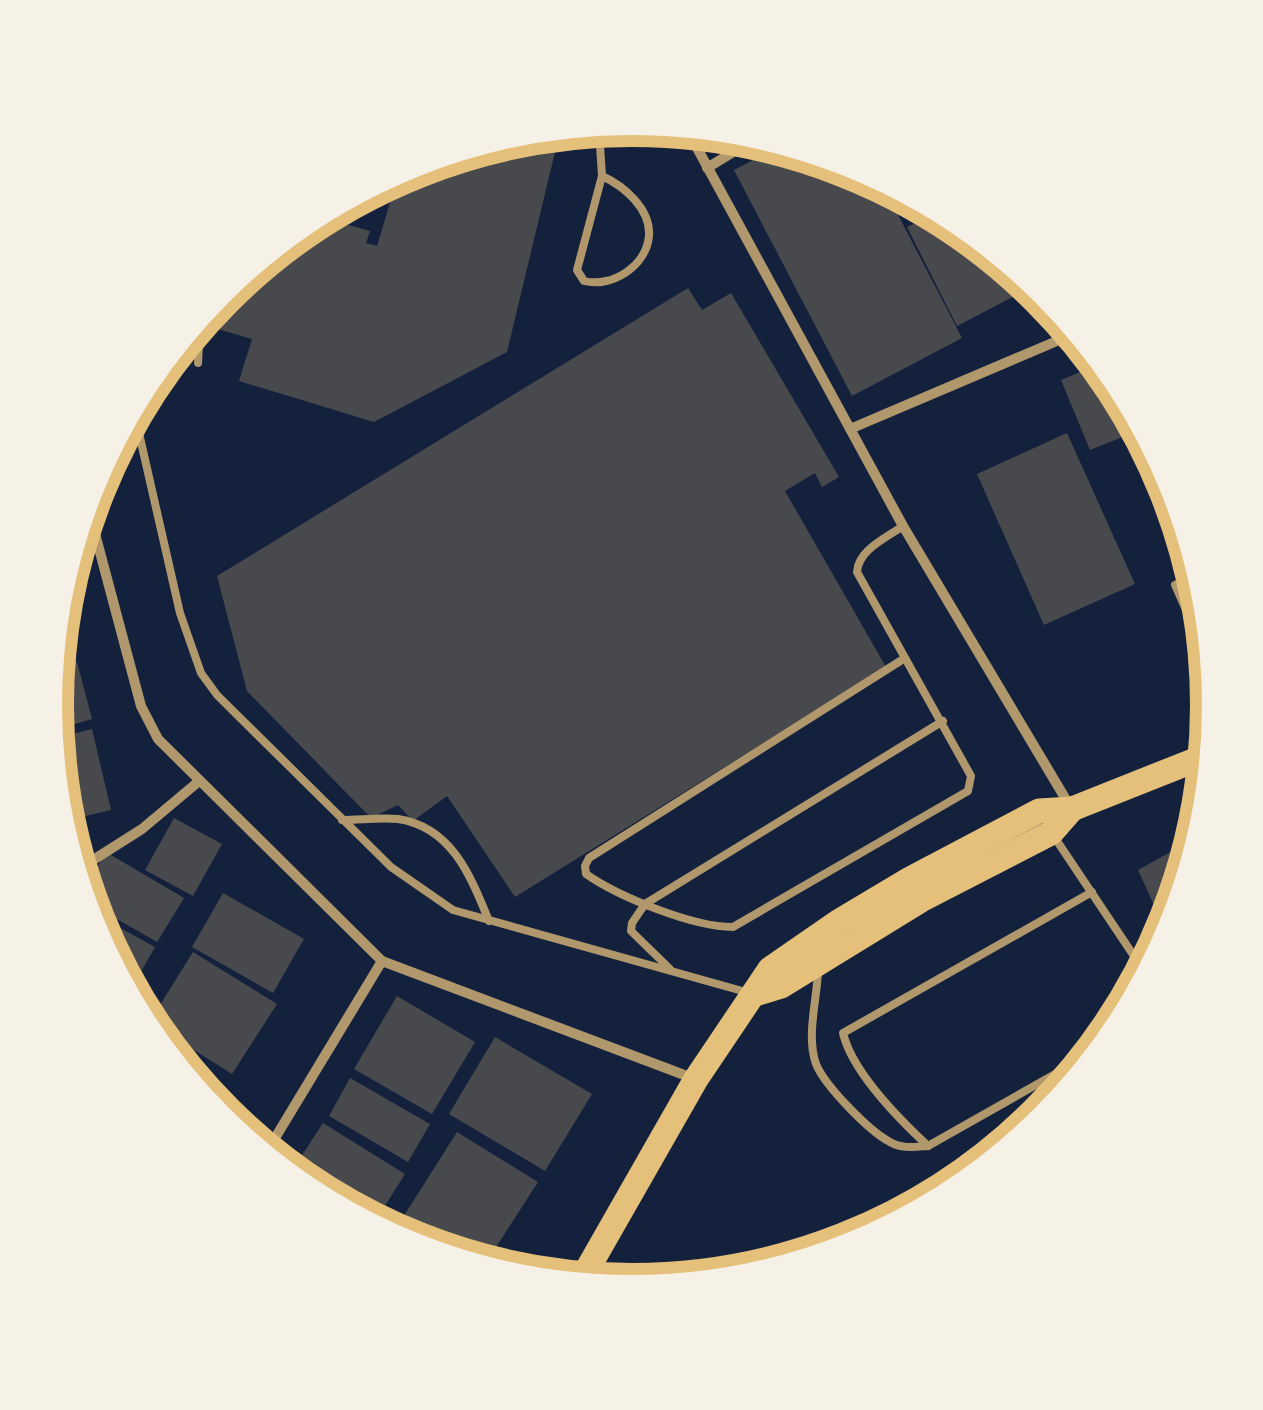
<svg xmlns="http://www.w3.org/2000/svg" width="1263" height="1410" viewBox="0 0 1263 1410" font-family="'Varela Round',sans-serif">
<rect width="100%" height="100%" fill="#14213d"/>
<g fill="#48494c">
<path d="M546,141L543,150L555,152L507,352L374,422L239,381L252,339L211,327L222,293L331,220L370,231L366,243L377,246L398,176L410,168Z"/>
<path d="M771,151L855,168L884,188L962,338L852,396L734,170Z"/>
<path d="M927,217L1025,282L1028,289L957,326L907,227Z"/>
<path d="M688,288L702,310L731,293L839,477L822,487L815,473L785,491L886,667L515,897L447,796L413,821L398,805L371,818L247,691L217,576Z"/>
<path d="M1092,367L1135,432L1090,450L1061,380Z"/>
<path d="M1067,433L1135,584L1044,625L977,474Z"/>
<path d="M1161,470L1169,483L1174,509L1156,473Z"/>
<path d="M65,628L74,660L58,665V664Z"/>
<path d="M77,662L92,719L55,730L50,704L57,667Z"/>
<path d="M92,729L111,810L73,819L57,738Z"/>
<path d="M174,818L222,844L193,896L145,870Z"/>
<path d="M1185,844L1169,928L1166,931L1138,870Z"/>
<path d="M106,852L184,898L157,942L89,903L86,886Z"/>
<path d="M223,893L304,939L273,993L192,947Z"/>
<path d="M91,912L155,947L133,986L94,927Z"/>
<path d="M193,952L277,1004L232,1074L164,1031L153,1016Z"/>
<path d="M397,996L475,1042L432,1114L354,1069Z"/>
<path d="M495,1037L592,1094L545,1171L449,1114Z"/>
<path d="M180,1056L217,1078L207,1096Z"/>
<path d="M350,1078L430,1124L408,1162L329,1116Z"/>
<path d="M323,1123L405,1174L376,1220L295,1166Z"/>
<path d="M457,1132L538,1182L489,1258L416,1244L395,1230Z"/>
</g>
<g fill="none" stroke-linecap="round" stroke-linejoin="round">
<g stroke="#b1986c" stroke-width="8">
<path d="M599,130L602,176L577,270L584,281C611,288 646,267 649,236C651,209 624,186 602,176"/>
<path d="M198,363L200,325"/>
<path d="M136,420L180,613L201,673L217,695L391,867L453,910L746,992"/>
<path d="M903,526C886,538 858,550 857,572L971,776L968,791L733,927C693,927 619,897 586,874L585,866L589,858L905,658"/>
<path d="M1188,579L1175,585L1201,644"/>
<path d="M342,820C360,820 380,817 398,819C452,827 471,877 489,921"/>
<path d="M1053,835L1142,968"/>
<path d="M670,969L631,931L632,923L645,904L943,721"/>
<path d="M818,971C817,1000 806,1036 816,1064C825,1086 869,1131 890,1142C902,1149 914,1147 928,1146L1080,1060"/>
<path d="M928,1146C899,1119 852,1071 843,1033L1092,892"/>
</g>
<g stroke="#b1986c" stroke-width="10">
<path d="M690,135L903,526L1071,808"/>
<path d="M707,168L743,146"/>
<path d="M850,429L1071,335"/>
<path d="M89,511L141,706L158,739L382,961L695,1079"/>
<path d="M82,867L142,829L198,782"/>
<path d="M269,1148L382,961"/>
</g>
<g stroke="#e5c07b" stroke-width="25">
<path d="M755,994L781,986L921,900L1051,833L1072,809"/>
<path d="M583,1277L696,1079L770,969L838,922L910,879L1039,811L1072,809L1203,757"/>
</g>
</g>
<path d="M0 0H1263V1410H0ZM68 705a564 564 0 1 1 1128 0a564 564 0 1 1-1128 0Z" fill="#f6f1e7" fill-rule="evenodd"/>
<path fill="none" stroke="#e5c07b" stroke-width="12" d="M68 705a564 564 0 1 1 1128 0a564 564 0 1 1-1128 0Z"/>
</svg>
